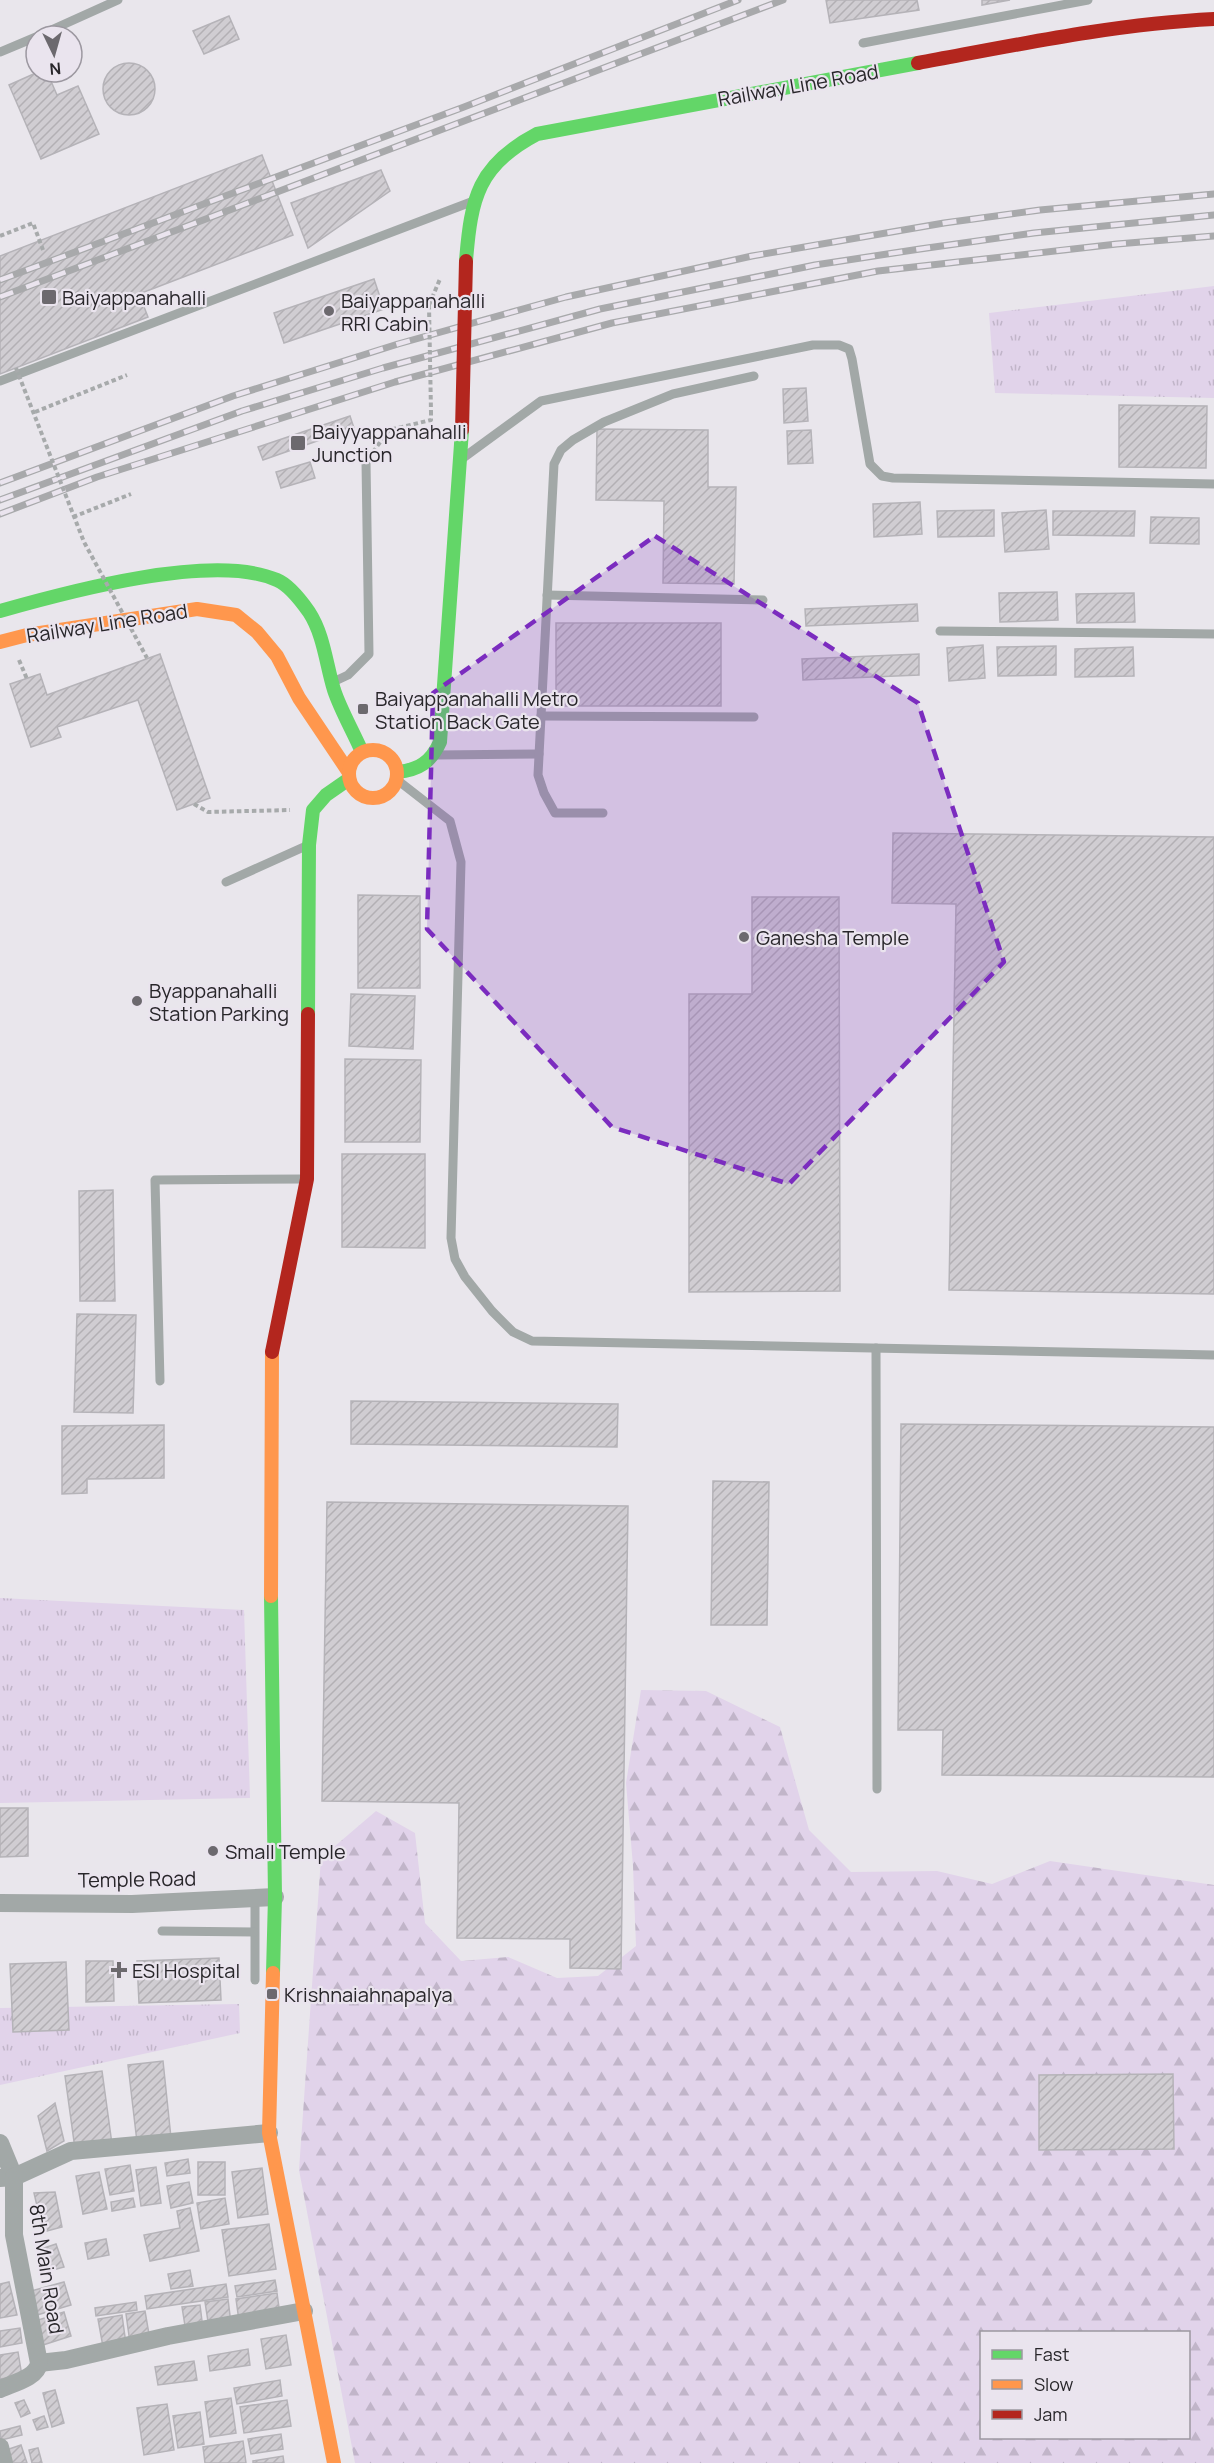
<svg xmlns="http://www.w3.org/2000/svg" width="1214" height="2463" viewBox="0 0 1214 2463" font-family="Manrope,sans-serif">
<defs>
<pattern id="grass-tufts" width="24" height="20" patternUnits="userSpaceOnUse" patternTransform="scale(1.5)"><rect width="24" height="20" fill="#e1d3ea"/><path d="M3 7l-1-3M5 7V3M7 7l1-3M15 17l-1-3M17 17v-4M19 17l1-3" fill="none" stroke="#c1b5c9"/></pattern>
<pattern id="forest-firs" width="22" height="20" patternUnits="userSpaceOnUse" patternTransform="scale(1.5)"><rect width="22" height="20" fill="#e1d3ea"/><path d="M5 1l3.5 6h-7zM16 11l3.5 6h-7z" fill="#c1b5c9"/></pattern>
<pattern id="building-hatch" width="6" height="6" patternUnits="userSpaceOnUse" patternTransform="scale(1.5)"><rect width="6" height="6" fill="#d0cdd2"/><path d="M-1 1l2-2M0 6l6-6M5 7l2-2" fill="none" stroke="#b3b0b4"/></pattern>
</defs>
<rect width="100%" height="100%" fill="#e9e6ec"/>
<g fill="url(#grass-tufts)">
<path d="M1214,286V398L995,393L989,313Z"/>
<path d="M0,1598L244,1610L250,1798L0,1803Z"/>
<path d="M239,2004L240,2033L0,2085V2008Z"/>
</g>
<path fill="url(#forest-firs)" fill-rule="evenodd" d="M641,1690L706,1691L780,1727L809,1830L851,1872L937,1871L992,1884L1050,1861L1214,1885V2463H355L299,2170L321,1858L376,1811L415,1833L425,1923L461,1961L508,1957L557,1978L598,1976L636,1946L633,1866L626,1783ZM982,2332H1188V2438H982Z"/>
<g fill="url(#building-hatch)" stroke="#b5b3b8" stroke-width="1.5">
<path d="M826,0H917L919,10L830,23Z"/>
<path d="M982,0H1010L982,5Z"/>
<path d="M229,16L239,39L204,54L193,31Z"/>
<circle cx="129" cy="89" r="26"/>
<path d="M38,72H47L57,95L78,86L99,134L41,159L9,85Z"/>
<path d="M262,155L293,235L139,294L148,317L0,374V256Z"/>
<path d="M381,170L390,191L308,248L291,203Z"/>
<path d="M374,279L384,309L284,343L274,313Z"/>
<path d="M806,388L808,421L784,423L783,389Z"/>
<path d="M1119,405L1207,406L1206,468L1119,467Z"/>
<path d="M350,416L354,428L263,460L258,447Z"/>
<path d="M597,429L708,430V487H736L734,584L663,583L664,501L596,500Z"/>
<path d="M811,430L813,463L788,464L787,431Z"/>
<path d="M310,462L315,478L281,488L276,472Z"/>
<path d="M920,502L922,534L874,537L873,504Z"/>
<path d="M994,510V536L938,537L937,511Z"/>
<path d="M1046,510L1049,549L1005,552L1002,513Z"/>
<path d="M1053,511H1135L1134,536L1053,535Z"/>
<path d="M1151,517L1199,518V544L1150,543Z"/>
<path d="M1057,592L1058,620L1000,622L999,593Z"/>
<path d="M1134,593L1135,622L1077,623L1076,594Z"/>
<path d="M917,604L918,621L806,626L805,609Z"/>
<rect x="556" y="623" width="165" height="83"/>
<path d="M983,645L985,678L949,681L947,648Z"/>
<path d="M1056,646V675L998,676L997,647Z"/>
<path d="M1133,647L1134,676L1075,677V649Z"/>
<path d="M160,654L210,798L177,810L138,700L57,727L61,737L31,747L10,684L40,674L47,695Z"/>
<path d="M919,654V675L803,680L802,659Z"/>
<path d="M893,833L1214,837V1294L949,1290L956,904L892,903Z"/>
<path d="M358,895L420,896V988H358Z"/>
<path d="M752,897H839L840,1291L689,1292V994H752Z"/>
<path d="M351,994L415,996L413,1049L349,1046Z"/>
<path d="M345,1059L421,1060L420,1142H345Z"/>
<path d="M342,1154H425V1248L342,1247Z"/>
<path d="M113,1190L115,1301H80L79,1191Z"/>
<path d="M77,1314L136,1315L133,1413L74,1412Z"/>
<path d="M351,1401L618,1404L617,1447L351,1444Z"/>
<path d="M901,1424L1214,1427V1777L942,1775L943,1730H898Z"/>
<path d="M164,1425V1478L87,1479V1493L62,1494V1426Z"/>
<path d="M713,1481L769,1482L767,1625H711Z"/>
<path d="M327,1502L628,1506L621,1969L570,1968V1939L457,1938L459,1803L322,1801Z"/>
<path d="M0,1808H28V1856L0,1857Z"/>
<path d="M219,1958L221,2000L139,2003L137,1961Z"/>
<path d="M86,1961H113L114,2001L86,2002Z"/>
<path d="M66,1962L69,2030L13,2032L10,1964Z"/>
<path d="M163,2061L171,2138L137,2142L128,2065Z"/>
<path d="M102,2071L112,2144L75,2149L65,2076Z"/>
<path d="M1173,2074L1174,2149L1039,2150V2075Z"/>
<path d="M55,2103L64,2141L47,2151L38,2116Z"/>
<path d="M188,2159L190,2173L167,2176L165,2163Z"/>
<rect x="198" y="2162" width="27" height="33"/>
<path d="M130,2165L134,2191L110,2195L105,2169Z"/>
<path d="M156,2167L161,2203L141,2206L136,2170Z"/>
<path d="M262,2168L268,2214L238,2218L232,2172Z"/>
<path d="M99,2172L107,2209L83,2214L76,2176Z"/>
<path d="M189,2182L193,2203L171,2208L167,2186Z"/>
<path d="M55,2192L62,2227L43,2232L34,2193Z"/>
<path d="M133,2198L135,2207L112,2211L111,2202Z"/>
<path d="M225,2198L229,2224L201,2229L197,2203Z"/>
<path d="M190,2208L199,2251L150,2261L144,2235L180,2228L177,2211Z"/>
<path d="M269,2224L276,2269L229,2276L222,2230Z"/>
<path d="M106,2239L109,2255L88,2259L85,2243Z"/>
<path d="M56,2244L64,2267L45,2272L38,2250Z"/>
<path d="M190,2270L193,2286L171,2289L168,2274Z"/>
<path d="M275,2280L277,2291L237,2297L235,2286Z"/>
<path d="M9,2282L17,2315L0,2318V2284Z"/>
<path d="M64,2282L71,2305L37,2315L31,2291Z"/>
<path d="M226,2284L228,2297L147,2309L145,2296Z"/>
<path d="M277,2293L280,2315L239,2321L236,2299Z"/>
<path d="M228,2299L231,2324L209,2328L205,2302Z"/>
<path d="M136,2302L137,2310L96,2316L95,2308Z"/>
<path d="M200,2305L203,2329L186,2332L182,2307Z"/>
<path d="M145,2311L150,2340L130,2343L126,2314Z"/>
<path d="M64,2312L71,2336L43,2345L35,2321Z"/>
<path d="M122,2315L126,2344L103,2347L98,2319Z"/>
<path d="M20,2328L22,2343L0,2347V2331Z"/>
<path d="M286,2335L291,2365L266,2369L261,2339Z"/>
<path d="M248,2349L250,2365L210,2371L208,2356Z"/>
<path d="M18,2352L22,2376L0,2379V2355Z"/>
<path d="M194,2361L197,2380L158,2385L155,2367Z"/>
<path d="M280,2380L282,2396L237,2404L234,2388Z"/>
<path d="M55,2390L64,2423L52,2427L43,2393Z"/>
<path d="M231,2398L236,2433L210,2437L205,2402Z"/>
<path d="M24,2400L30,2413L21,2417L15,2403Z"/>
<path d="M287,2400L291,2426L244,2433L240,2407Z"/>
<path d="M167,2404L174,2450L144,2455L137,2408Z"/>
<path d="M200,2412L204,2444L178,2448L173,2416Z"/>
<path d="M44,2416L48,2427L37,2430L33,2420Z"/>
<path d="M20,2426L22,2435L1,2440L0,2431Z"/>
<path d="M281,2434L283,2449L251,2454L248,2439Z"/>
<path d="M243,2441L246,2463H205L203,2447Z"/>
<path d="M21,2445L27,2463H10L6,2450Z"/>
<path d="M38,2448L42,2463H32L29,2450Z"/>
<path d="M283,2456L284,2463H253V2461Z"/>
</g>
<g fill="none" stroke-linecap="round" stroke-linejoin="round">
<g stroke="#a7aaab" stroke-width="4" stroke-dasharray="4.5 3" stroke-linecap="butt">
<path d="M0,236L33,223L43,250"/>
<path d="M429,305L440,279"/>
<path d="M35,412L127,375"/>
<path d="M373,452L389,430L431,420V412"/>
<path d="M73,517L131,494"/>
<path d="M19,660L27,679"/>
<path d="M194,804L208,812L290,810"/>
</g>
<g stroke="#a2a8a7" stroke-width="9">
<path d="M38,36L118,0"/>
<path d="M863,43L1088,0"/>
<path d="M0,52L36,37"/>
<path d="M0,381L471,202"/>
<path d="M463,458L541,401L813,345H839L849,349L852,359L870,464L882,476L893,478L1214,484"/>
<path d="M547,595L763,600"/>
<path d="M940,631L1214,634"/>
<path d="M333,682L348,675L369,654L366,462"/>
<path d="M541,716L754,717"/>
<path d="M437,755L539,754"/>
<path d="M396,779L450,821L461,862L451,1238L455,1259L465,1277L492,1311L513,1332L532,1341L1214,1355"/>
<path d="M603,813H555L544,793L538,775L554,464L561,450L573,440L604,422L673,394L754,376"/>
<path d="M226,882L306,846"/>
<path d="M876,1348L877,1789"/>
<path d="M160,1381L155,1180L304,1179"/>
<path d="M255,1898V1980"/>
<path d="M162,1931L254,1932"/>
</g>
<g stroke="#a2a8a7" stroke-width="18">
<path d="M0,1903L132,1904L275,1897"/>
<path d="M0,2143L14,2177L0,2178"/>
<path d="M39,2363L66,2360L168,2336L304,2311"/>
<path d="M0,2389C13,2383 37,2378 39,2363L14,2235V2177L71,2151L269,2133"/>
<path d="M0,2447L4,2463"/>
</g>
<g stroke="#63d668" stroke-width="14">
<path d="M466,261C471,198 478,165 537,134L918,63"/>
<path d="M0,611C67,592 213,552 277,580C289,585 302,602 309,612C324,635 326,664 334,690C341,711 353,731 362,752"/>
<path d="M397,772C419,770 431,762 440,742L462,430"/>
<path d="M308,1014L309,845L313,810L326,795L349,779"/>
<path d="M271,1596L275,1897L273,1973"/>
</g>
<g stroke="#ff974d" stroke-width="14">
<path d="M0,642L27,635L197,609L236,615L257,632L277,656L299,698L348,771"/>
<circle cx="373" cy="774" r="24"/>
<path d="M271,1596L272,1352"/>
<path d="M273,1973L269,2133L334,2463"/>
</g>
<g stroke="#b3261e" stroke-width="14">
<path d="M918,63C1016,45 1114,24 1214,19"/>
<path d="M272,1352L307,1179L308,1014"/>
</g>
<g stroke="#a8a9ab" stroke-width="7">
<g id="rail">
<path d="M0,280L464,107L738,0"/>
<path d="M0,297L783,0"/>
<path d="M0,483L233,396L398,344L566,297L752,256L944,223L1040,210L1214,194"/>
<path d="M0,500L242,411L383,368L600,309L815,265L920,249L1034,233L1214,215"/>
<path d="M0,514L97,477L395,382L612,323L878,271L1117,244L1214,236"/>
</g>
</g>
<use href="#rail" stroke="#eae4ee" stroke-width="4.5" stroke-dasharray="14" stroke-linecap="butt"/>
<g stroke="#a7aaab" stroke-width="4" stroke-dasharray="4.5 3" stroke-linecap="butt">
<path d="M429,305L431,412"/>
<path d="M16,368L84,542L147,658"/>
</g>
<path stroke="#b3261e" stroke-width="14" d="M462,430L466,261"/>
</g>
<path fill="#7b2cbf" fill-opacity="0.2" stroke="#7b2cbf" stroke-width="4.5" stroke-dasharray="12 8" stroke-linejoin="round" d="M655,536L918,703L1004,962L789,1184L612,1127L427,929L433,693Z"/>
<g fill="#6c696e" stroke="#eae4ee" stroke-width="2">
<rect x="41" y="289" width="16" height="16" rx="3"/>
<circle cx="329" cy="311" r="6"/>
<rect x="290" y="435" width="16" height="16" rx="3"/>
<rect x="357" y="703" width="12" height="12" rx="3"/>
<circle cx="744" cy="937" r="6"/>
<circle cx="137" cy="1001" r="6"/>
<circle cx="213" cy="1851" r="6"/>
<path d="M116 1961h6v6h6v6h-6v6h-6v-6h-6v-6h6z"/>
<rect x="266" y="1988" width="12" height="12" rx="3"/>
</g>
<g text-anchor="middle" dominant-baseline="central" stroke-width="4.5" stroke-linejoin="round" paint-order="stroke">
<g font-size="20" fill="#28262a" stroke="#eae4ee">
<text transform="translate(798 85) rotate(-10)">Railway Line Road</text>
<text transform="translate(107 623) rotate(-9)">Railway Line Road</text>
<text transform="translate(137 1879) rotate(-1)">Temple Road</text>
<text transform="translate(47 2269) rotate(81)">8th Main Road</text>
</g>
<g font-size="20" fill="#28262a" stroke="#eae4ee" text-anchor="start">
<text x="62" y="297">Baiyappanahalli</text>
<text x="341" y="300">Baiyappanahalli<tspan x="341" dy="23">RRI Cabin</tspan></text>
<text x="312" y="431">Baiyyappanahalli<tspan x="312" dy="23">Junction</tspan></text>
<text x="375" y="698">Baiyappanahalli Metro<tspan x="375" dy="23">Station Back Gate</tspan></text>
<text x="756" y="937">Ganesha Temple</text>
<text x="149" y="990">Byappanahalli<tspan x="149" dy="23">Station Parking</tspan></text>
<text x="225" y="1851">Small Temple</text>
<text x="132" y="1970">ESI Hospital</text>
<text x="284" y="1994">Krishnaiahnapalya</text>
</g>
</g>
<rect x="980" y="2331" width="210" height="108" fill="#eae4ee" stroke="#9c98a0" stroke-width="1.5"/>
<rect x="992" y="2350" width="30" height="9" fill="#63d668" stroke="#9c98a0" stroke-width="1.5"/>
<text x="1034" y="2361" font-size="18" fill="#28262a">Fast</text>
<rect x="992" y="2380" width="30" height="9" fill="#ff974d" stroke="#9c98a0" stroke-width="1.5"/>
<text x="1034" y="2391" font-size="18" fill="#28262a">Slow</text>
<rect x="992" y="2410" width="30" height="9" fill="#b3261e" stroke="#9c98a0" stroke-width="1.5"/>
<text x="1034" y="2421" font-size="18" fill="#28262a">Jam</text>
<g transform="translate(54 54) rotate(175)"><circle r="28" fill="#eae4ee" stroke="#9c98a0" stroke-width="1.5"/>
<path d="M0-4.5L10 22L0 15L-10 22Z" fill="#6c696e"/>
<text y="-9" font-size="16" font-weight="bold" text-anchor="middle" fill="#28262a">N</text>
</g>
</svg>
